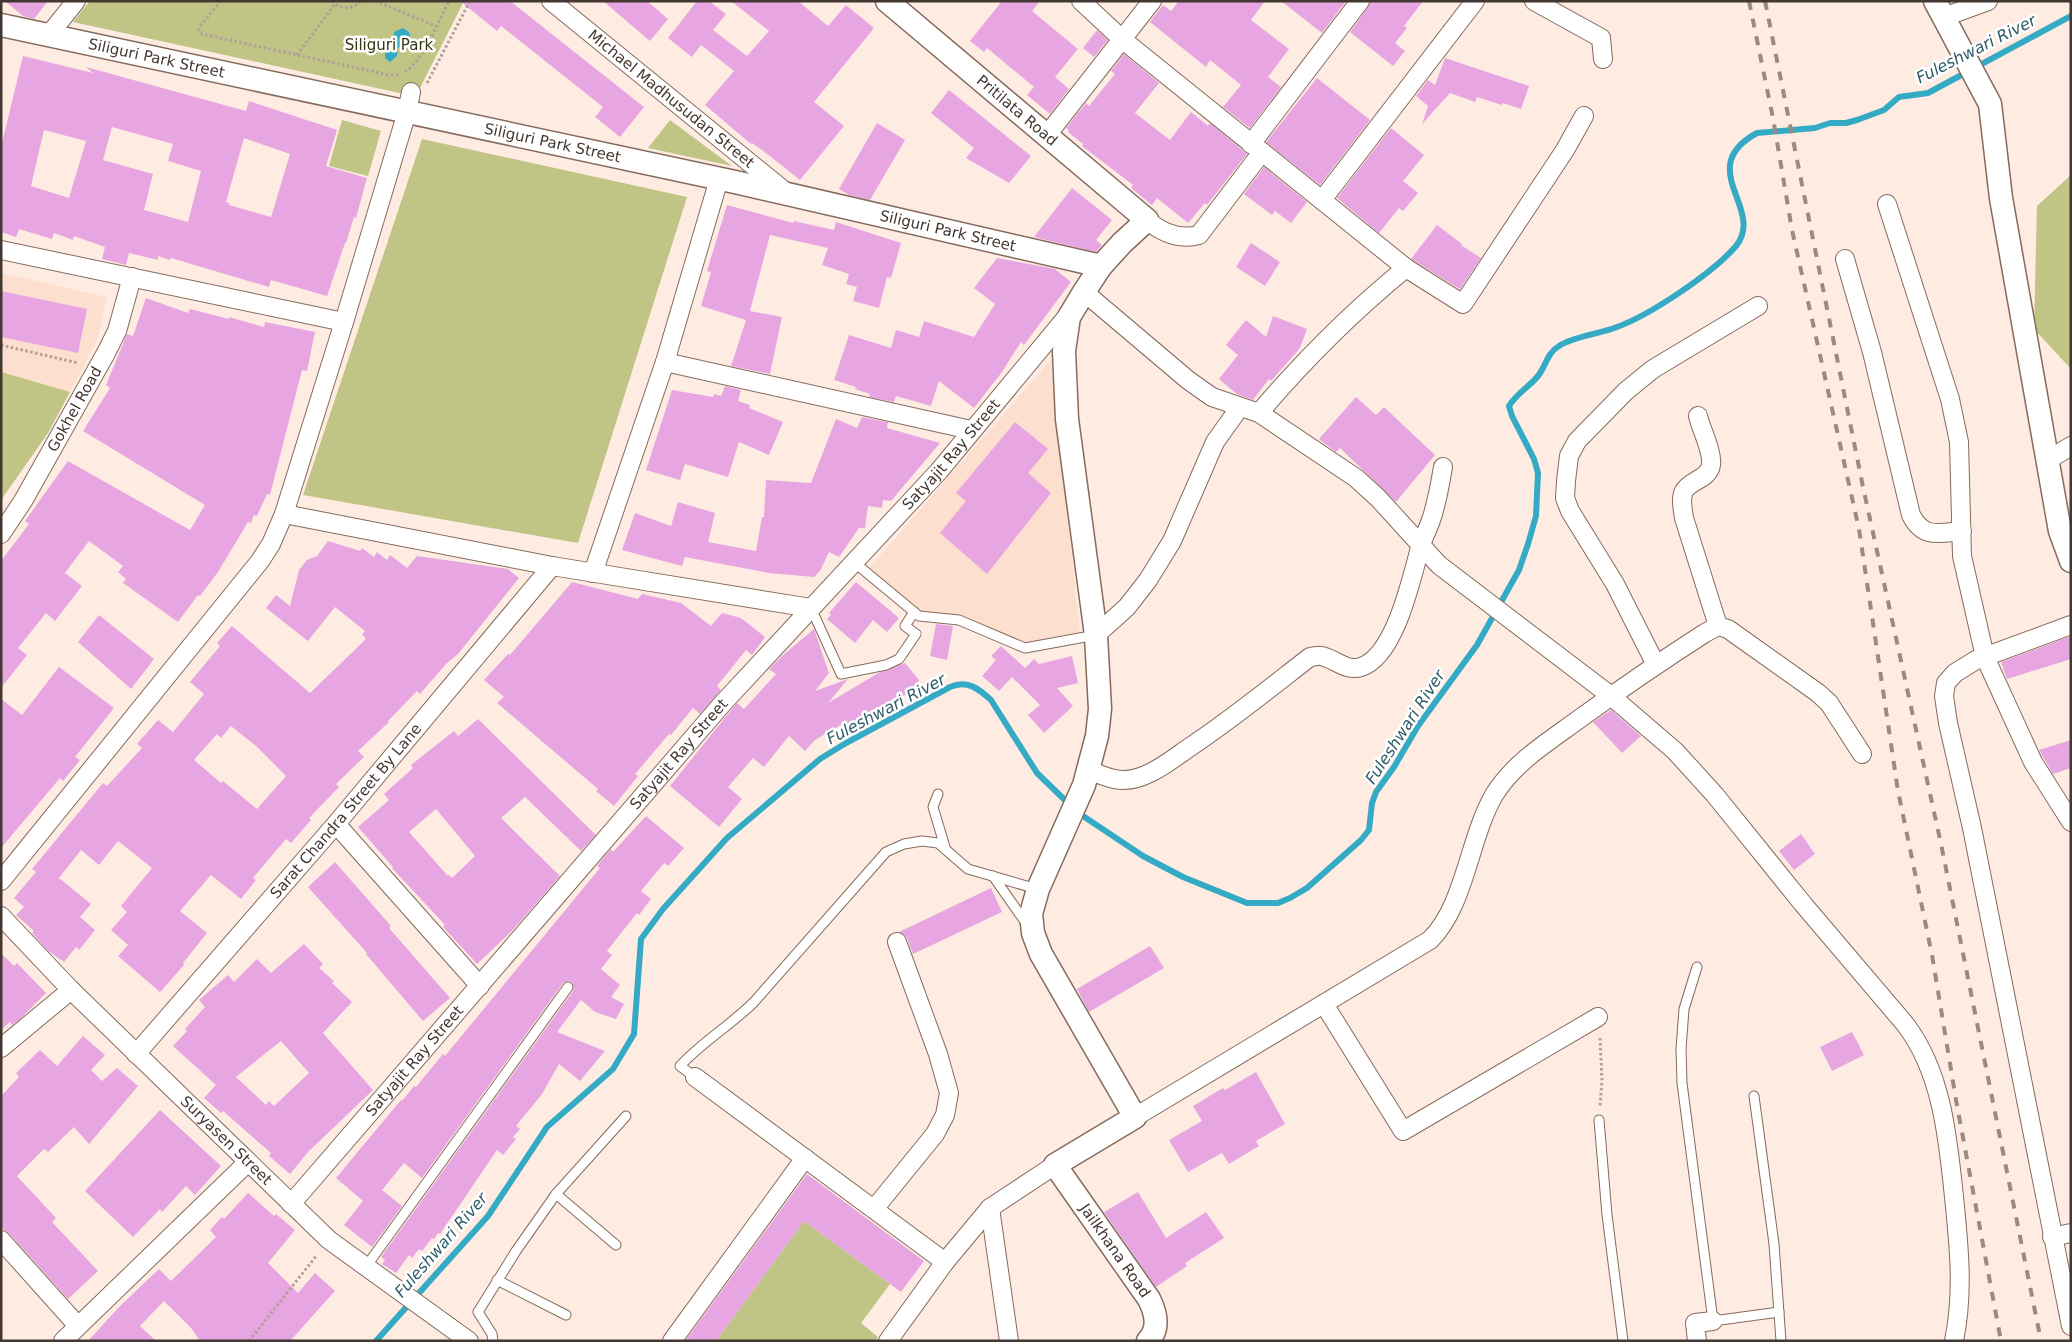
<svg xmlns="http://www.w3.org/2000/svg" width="2072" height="1342" viewBox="0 0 2072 1342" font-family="'DejaVu Sans',sans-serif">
<rect width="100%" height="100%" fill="#feece2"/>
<g fill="#fcdfce">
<path d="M1,273L107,297L97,340L85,364L48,433L1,500Z"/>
<path d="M1051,360L1080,634L1026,645L959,618L925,615L868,569Z"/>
</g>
<g fill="#c0c485">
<path d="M90,1H464L419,90L404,94L73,22Z"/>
<path d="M342,120L381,131L368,176L329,166Z"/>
<path d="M670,120L674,123L732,166L648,148Z"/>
<path d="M422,139L687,197L578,543L303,495Z"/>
<path d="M2071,175V369L2034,329L2037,206Z"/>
<path d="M1,372L70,392L48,433L1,500Z"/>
<path d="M804,1221L890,1284L861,1323L878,1337L875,1341H716Z"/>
</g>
<path fill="#34aac5" d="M403,28L409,32L411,40L398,48L397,56L390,62L385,58V51L392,45L394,32Z"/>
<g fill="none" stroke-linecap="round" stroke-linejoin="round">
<g stroke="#34aac5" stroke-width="6">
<path d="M1077,812L1143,856L1183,877L1247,903H1278L1290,898L1307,888L1361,840L1369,830L1372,803L1376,792L1394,767L1418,726L1477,645L1519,570L1528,544L1536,516L1538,473L1534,459L1512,416L1509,406C1516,394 1529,387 1538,376C1546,366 1547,353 1559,346C1574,336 1600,334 1617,327C1650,315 1713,273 1736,246C1766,209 1693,168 1757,133L1815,128L1830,123H1846L1857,120L1884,110L1899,97L1928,93L2071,16"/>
<path d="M376,1341L488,1216L547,1127L613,1069L634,1034L641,939L663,909L727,838L820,759L846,743L950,687C967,679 979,689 991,700L1037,773L1070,805"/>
</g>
</g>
<g fill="#e7a6e1" fill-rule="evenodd">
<path d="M5,1H48L34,19L23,16Z"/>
<path d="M460,1H510L644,107L620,137L595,117L603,107L501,26L497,31Z"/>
<path d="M603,1H647L668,19L650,41Z"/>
<path d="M697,1H709L726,14L713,30L747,56L769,31L731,1H798L828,26L846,5L874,28L814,102L844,126L800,180L766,153L752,143L751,144L705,105L734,71L701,45L692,57L668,38Z"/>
<path d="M1002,1H1040L1032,11L1078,49L1055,77L1069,89L1050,114L1027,95L1034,87L987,48L984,52L970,41Z"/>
<path d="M1179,1H1265L1251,20L1289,49L1268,77L1281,87L1250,128L1223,107L1241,85L1210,60L1206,67L1150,22L1163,5L1171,11Z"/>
<path d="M1281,1H1346L1322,33Z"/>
<path d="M1370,1H1423L1404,26L1407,28L1395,43L1405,51L1393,66L1350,32L1368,7Z"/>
<path d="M1097,30L1108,40L1094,57L1083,48Z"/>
<path d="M1124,54L1159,83L1135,113L1170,140L1191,112L1208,126L1210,123L1247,154L1207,205L1205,203L1188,223L1157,198L1152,205L1131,188L1133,185L1082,146L1083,144L1068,132L1069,130L1066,128L1086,103L1089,106L1115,74L1111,71Z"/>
<path d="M23,56L93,73L86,67L246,111L249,101L337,130L326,166L367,178L356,218L354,217L346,243H345L327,296L271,280L269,287L171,258L170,260L158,256V260L129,253L126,265L102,259L105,247L74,236L73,240L54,233L52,239L19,229L16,237L1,232V147ZM112,127L173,144L168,161L201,171L188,222L144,210L153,174L103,160ZM44,130L86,141L69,198L31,186ZM244,138L290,154L271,217L229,205V203L226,202Z"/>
<path d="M1445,58L1529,86L1521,109L1503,103L1502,105L1477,97L1475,102L1450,93L1422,124L1428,106L1416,96L1428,80L1435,85Z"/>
<path d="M1317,78L1370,120L1320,185L1266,142Z"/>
<path d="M949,90L1031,156L1009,183L966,158L974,148L931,113Z"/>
<path d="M877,123L905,140L870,200L849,195L839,189Z"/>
<path d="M1391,128L1424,155L1403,181L1418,193L1403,211L1399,208L1379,233L1337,198Z"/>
<path d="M1264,167L1307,202L1291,223L1275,211L1272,215L1244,194Z"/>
<path d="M1072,188L1112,220L1096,240L1102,245L1096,252L1034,237Z"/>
<path d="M727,205L793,223L794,221L834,230L836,222L901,243L891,278L887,277L879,308L853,301L857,287L846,284L849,274L822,265L828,248L770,235L750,311L782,317L770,374L731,366L746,320L701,306L711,272L707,271Z"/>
<path d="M1437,225L1462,244L1461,245L1481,258L1460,289L1411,259Z"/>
<path d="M1251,243L1280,262L1265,286L1236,267Z"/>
<path d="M997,258L1055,269L1071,282L1024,345L1021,342L1002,372L974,408L939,381L931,406L896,396L894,402L869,397L870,394L855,389L856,387L834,380L849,335L891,348L896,330L919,337L924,321L974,337L995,304L974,288Z"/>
<path d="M1,291L87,309L78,353L1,337Z"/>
<path d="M146,298L188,313L190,309L229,319V317L264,327L265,322L315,332L307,371L302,370L270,495L267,494L257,516L254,515L251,523L248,522L218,572L200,596L198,595L178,622L123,583L126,579L118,572L123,566L89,541L65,573L82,586L55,621L46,613L18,648L27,655L1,688V561L29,524L25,521L68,461L190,530L205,505L83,431L110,388L106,385L127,334L133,336Z"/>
<path d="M1273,316L1307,329L1300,348L1271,381L1269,379L1253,400L1237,394L1219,379L1238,355L1226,345L1246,320L1266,337Z"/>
<path d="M725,386L741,390L738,401L750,405L749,408L783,422L769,455L739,442L728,477L685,464L680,480L646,470L672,390L713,397L714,394L721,396Z"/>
<path d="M1356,397L1376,415L1384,407L1435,455L1396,502L1340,448L1336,452L1319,439Z"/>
<path d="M862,417L888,422L887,428L940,443L891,501L883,500L882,508L868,506L865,528H859L839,557L829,552L820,571L814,577L769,573L685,557L682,566L622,550L635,513L671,526L678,502L715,513L708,542L756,551L762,517H764L766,480L811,483L836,419L857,428Z"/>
<path d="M1015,422L1048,449L1028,473L1051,493L987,574L940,533L966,501L956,493Z"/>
<path d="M328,541L360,551L362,548L374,557L377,552L387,560L390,555L407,568L417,556L508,569L519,578L458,654L446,664L420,694L417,691L388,721L389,722L358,751L364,757L336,784L339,787L309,818L311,820L291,843L286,839L253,878L256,880L241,899L211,875L180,911L207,933L183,963L184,965L160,992L118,956L128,945L111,930L127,912L121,906L152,868L118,841L99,865L81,850L59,878L91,904L80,917L95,930L79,950L76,947L64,962L47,950L32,933L34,931L16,915L24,907L14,898L36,872L32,869L103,783L107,786L142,748L137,744L158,720L173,732L204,694L190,682L220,646L217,643L232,626L310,693L366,639L362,634L365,631L335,607L308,641L266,608L276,595L290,606L299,570L307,560L317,556ZM231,726L256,746L286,776L257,809L223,781L221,783L194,760L217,734L221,738Z"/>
<path d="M572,582L638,599L642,594L681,603L711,626L722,613L741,618L765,637L752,655L746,650L717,686L721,690L700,714L693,708L671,735L669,734L635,774L638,776L614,806L596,791L598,789L497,703L504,697L484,680L508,654L510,655Z"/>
<path d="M856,582L899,618L887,632L873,620L855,643L827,619L831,615L829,613Z"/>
<path d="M99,615L154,659L131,689L78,642Z"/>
<path d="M936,624L953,626L947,660L930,656Z"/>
<path d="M814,629L829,673L815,691L848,679L828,703L880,672L905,663L919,680V687L844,730L841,725L815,740L805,751L789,736L764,767L753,758L728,787L742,799L719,827L670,786L731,710L737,703L744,709L776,674L769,669L782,656Z"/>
<path d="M2071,636V659L2007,679L2001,662Z"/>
<path d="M1001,646L1025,668L1034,659L1039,664L1072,656L1078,683L1057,688L1073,706L1044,733L1028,715L1040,705L1012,677L999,691L982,676L996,660L991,656Z"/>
<path d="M59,667L114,708L75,757L80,760L63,781L60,778L1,848V699L22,715Z"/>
<path d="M1611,710L1641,736L1622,753L1593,722Z"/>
<path d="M478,719L596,835L581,851L525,797L501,818L560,876L512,931L477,964L443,927L445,925L392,868L393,867L358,827L389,800L384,794L413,768L411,765L454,731L458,736ZM436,809L475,856L452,878L449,875L448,876L409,832Z"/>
<path d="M2071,740V768L2053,774L2039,750Z"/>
<path d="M646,816L684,848L668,866L664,863L641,891L651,899L639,915L637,913L607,951L612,955L601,969L620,985L611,997L624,1004L616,1019L595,1012L581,1000L557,1032L605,1051L580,1081L559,1064L542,1094L516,1126L520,1129L513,1137L516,1139L503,1155L497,1150L440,1234L438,1233L434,1239L432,1238L422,1251L419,1249L412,1258L409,1255L396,1273L382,1264L385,1260L381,1257L573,991L574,987L572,982L568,981L563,983L422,1178L404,1163L382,1190L402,1206L372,1247L344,1225L363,1201L336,1178L401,1100L402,1101L414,1086L416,1087L443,1054L445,1056L600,868L597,866L611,849L613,852Z"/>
<path d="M1801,834L1815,854L1794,870L1779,851Z"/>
<path d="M335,862L391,926L389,928L450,998L423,1021L366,954L367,953L308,887Z"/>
<path d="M991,888L1002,912L913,954L907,938L899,932Z"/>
<path d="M304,944L323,964L319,968L334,981L332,983L352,1002L323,1033L373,1090L308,1152L290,1174L269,1156L271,1153L223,1111L221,1113L204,1098L216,1085L173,1046L187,1031L185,1029L205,1007L199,1000L228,975L234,982L257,959L271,973ZM281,1041L309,1073L274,1106L269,1101L266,1105L236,1077Z"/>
<path d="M1150,946L1164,968L1089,1012L1077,989Z"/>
<path d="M1,953L14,966L17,963L46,993L20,1019L12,1025L10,1022L1,1030Z"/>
<path d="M1852,1032L1864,1055L1832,1071L1820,1047Z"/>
<path d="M83,1036L105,1055L91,1070L102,1081L117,1068L138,1086L89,1144L74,1127L48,1152L44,1149L17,1176L56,1218L52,1222L98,1271L68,1299L9,1233L1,1228V1096L19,1077L16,1073L40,1050L57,1066Z"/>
<path d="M1256,1072L1285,1124L1256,1141L1259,1146L1229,1164L1222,1153L1188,1172L1169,1140L1202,1121L1193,1106L1223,1088L1225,1090Z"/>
<path d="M160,1110L221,1166L195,1195L186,1186L162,1212L160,1209L133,1237L85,1191Z"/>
<path d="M807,1174L924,1261L901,1292L804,1221L716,1341H685Z"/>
<path d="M1138,1192L1166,1238L1206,1212L1224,1238L1185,1263L1187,1266L1156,1287L1104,1212Z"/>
<path d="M248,1193L274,1216L276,1214L295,1230L268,1263L298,1293L315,1273L335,1291L290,1341H200L191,1328L164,1301L140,1326L156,1341H88L119,1307L159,1269L171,1281L216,1237L210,1230L222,1217L224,1219Z"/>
</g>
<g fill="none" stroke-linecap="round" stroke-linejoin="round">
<g stroke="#856b5c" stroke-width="11">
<g id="service">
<path d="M855,563L919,616L959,620L1025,648L1096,635"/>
<path d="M811,608L841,674L886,665L899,659L916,634L905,626L914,612"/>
<path d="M938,794L933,807L945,847"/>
<path d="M993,876L1026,923"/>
<path d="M1697,967L1684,1009L1681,1049L1682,1083L1713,1321L1779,1312"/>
<path d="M695,1077L680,1066C702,1042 731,1025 754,1002L886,852L904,844L922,841L938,843L968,869L1037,889"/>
<path d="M1754,1096L1774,1244L1781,1341"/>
<path d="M1599,1120L1607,1215L1623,1341"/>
<path d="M556,1194L616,1245"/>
<path d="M365,1268L568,987"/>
<path d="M497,1280L566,1315"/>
<path d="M493,1341L492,1334L478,1312L516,1251L556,1194L626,1116"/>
</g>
</g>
<g stroke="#856b5c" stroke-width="20">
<g id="minor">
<path id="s1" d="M551,1L787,193"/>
<path d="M1081,1L1123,40L1406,268L1463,304L1565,150L1584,116"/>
<path d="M1534,1L1601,38L1603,59"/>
<path d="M1944,17L1988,1"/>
<path d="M48,36L76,1"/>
<path d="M1047,135L1152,1"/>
<path d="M1251,144L1360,1"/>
<path d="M1322,200L1475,1"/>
<path d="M1887,204L1950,399L1959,442L1962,556L1985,657L2033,762L2071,822"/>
<path d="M1147,220C1162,233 1179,240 1199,235L1262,152"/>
<path d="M1,250L344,322"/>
<path d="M1845,259L1872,352L1911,515C1923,539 1939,533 1962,531"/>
<path d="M1084,292L1188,380L1212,397L1259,413L1356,478L1378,498L1439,565L1611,696L1675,751L1715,795L1803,904L1905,1024C1942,1072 1948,1138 1954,1197C1959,1246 1964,1292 1954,1341"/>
<path d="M665,362L971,430"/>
<path d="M1259,413C1304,360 1352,312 1406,268"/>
<path d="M1698,416C1701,429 1713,452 1711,465C1709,479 1690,480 1684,491C1680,499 1683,510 1684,518L1718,626"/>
<path d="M2048,460L2071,446"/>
<path d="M284,514L552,566L811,608"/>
<path id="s2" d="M1,534L23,501L106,353L117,331L132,277"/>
<path d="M593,573L665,362L719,179"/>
<path d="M2071,625L1976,660L1955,673L1946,683L1944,696L1948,723L1972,828L2071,1326"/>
<path d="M1096,635L1127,607L1148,580L1172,541L1215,442L1240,407"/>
<path d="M1656,665L1615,584L1570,511L1565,498L1566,481L1569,456L1577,441L1626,391L1653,369L1758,306"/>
<path d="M1089,770C1099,774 1110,780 1122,780C1146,781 1171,760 1190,747C1232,719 1270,688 1310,657C1313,657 1318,655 1321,656C1334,658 1346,672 1361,667C1395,656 1411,580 1420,548C1423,538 1428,529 1431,520C1437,503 1440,485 1443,467"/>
<path d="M336,824L480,986"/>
<path d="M1,881L260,561L271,544L284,514L344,322L407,112L411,92"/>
<path id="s3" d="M1,916L71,990L329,1240L469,1341"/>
<path d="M1324,1004L1403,1131L1598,1017"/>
<path d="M1,1048L71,990"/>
<path id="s4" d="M136,1054L336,824L552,566"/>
<path d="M695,1077L945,1262"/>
<path d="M1135,1117L1430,940C1465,906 1469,838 1494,795C1515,761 1551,740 1582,717C1622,688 1663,660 1705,633L1718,626L1728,629L1818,693L1829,703L1862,754"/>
<path id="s5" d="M291,1204L723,703L939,471L1070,313"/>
<path d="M990,1208L1009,1341"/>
<path d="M874,1209L935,1134L945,1115L949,1093L938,1054L897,942"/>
<path d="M2052,1237L2071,1233"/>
<path d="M1,1240L78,1326"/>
<path d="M63,1341L248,1162"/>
<path d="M672,1341L805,1158"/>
<path d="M888,1341L945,1262L990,1208L1055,1165"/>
<path d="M1697,1341L1695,1323L1713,1321"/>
</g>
</g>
<g stroke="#856b5c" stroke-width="25">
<g id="tertiary">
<path id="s6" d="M887,1L1147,220L1122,243L1101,266L1084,292L1069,317L1064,351L1067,419L1096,635L1100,709L1097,736L1084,785L1038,889L1031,914L1033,933L1041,954L1135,1117L1055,1165L1149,1299C1156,1313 1160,1328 1148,1341"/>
<path d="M1935,1L1990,104L2001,198L2060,531L2071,561"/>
<path id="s7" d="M1,25L735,182L1101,266"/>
</g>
</g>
<g stroke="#b0a098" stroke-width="3" stroke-dasharray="2.5 2.5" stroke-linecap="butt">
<path d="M221,1L200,26L199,30L202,34L389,75H399"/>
<path d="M332,1C341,10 353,10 361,1"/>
<path d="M375,1L436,26"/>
<path d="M297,55L335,4"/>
<path d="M405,72C424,59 438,22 449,1"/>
<path d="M427,83L470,1"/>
<path d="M1,345L78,363"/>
<path d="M1600,1038L1602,1080L1600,1107"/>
<path d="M249,1341L317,1255"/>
</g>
<use href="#service" stroke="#fff" stroke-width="9"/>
<use href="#minor" stroke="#fff" stroke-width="18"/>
<use href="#tertiary" stroke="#fff" stroke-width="22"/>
<g stroke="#998a82" stroke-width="4" stroke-dasharray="9 9" stroke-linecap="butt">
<path d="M1749,1L1773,118L1792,230L1859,529L1898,791L1932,955L1956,1100L2001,1341"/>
<path d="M1765,1L1863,487L1941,844L2041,1341"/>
</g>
</g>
<g text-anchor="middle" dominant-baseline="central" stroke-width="5" stroke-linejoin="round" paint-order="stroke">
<g font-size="15" fill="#333510" stroke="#fff">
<text x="389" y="45">Siliguri Park</text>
</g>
<g font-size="15" fill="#433731" stroke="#fff">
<text stroke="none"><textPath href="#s7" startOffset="159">Siliguri Park Street</textPath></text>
<text stroke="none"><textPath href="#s1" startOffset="155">Michael Madhusudan Street</textPath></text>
<text stroke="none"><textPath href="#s6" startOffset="170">Pritilata Road</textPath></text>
<text stroke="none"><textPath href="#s7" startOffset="564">Siliguri Park Street</textPath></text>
<text stroke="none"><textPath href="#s7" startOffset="969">Siliguri Park Street</textPath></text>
<text stroke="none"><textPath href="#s2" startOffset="145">Gokhel Road</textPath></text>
<text stroke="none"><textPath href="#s5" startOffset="999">Satyajit Ray Street</textPath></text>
<text stroke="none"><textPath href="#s5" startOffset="594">Satyajit Ray Street</textPath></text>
<text stroke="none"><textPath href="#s4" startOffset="321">Sarat Chandra Street By Lane</textPath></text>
<text stroke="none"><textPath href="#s5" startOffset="189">Satyajit Ray Street</textPath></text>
<text stroke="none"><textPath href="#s3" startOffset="318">Suryasen Street</textPath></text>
<text stroke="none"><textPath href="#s6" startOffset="1505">Jailkhana Road</textPath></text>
</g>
<g font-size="16" font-style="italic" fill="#2d5d69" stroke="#fff">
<text transform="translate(1976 49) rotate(-27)">Fuleshwari River</text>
<text transform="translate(886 709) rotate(-28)">Fuleshwari River</text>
<text transform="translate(1405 727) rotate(-57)">Fuleshwari River</text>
<text transform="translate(441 1245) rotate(-49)">Fuleshwari River</text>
</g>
</g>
<rect width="2072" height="1342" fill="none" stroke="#433731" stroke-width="5"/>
</svg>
